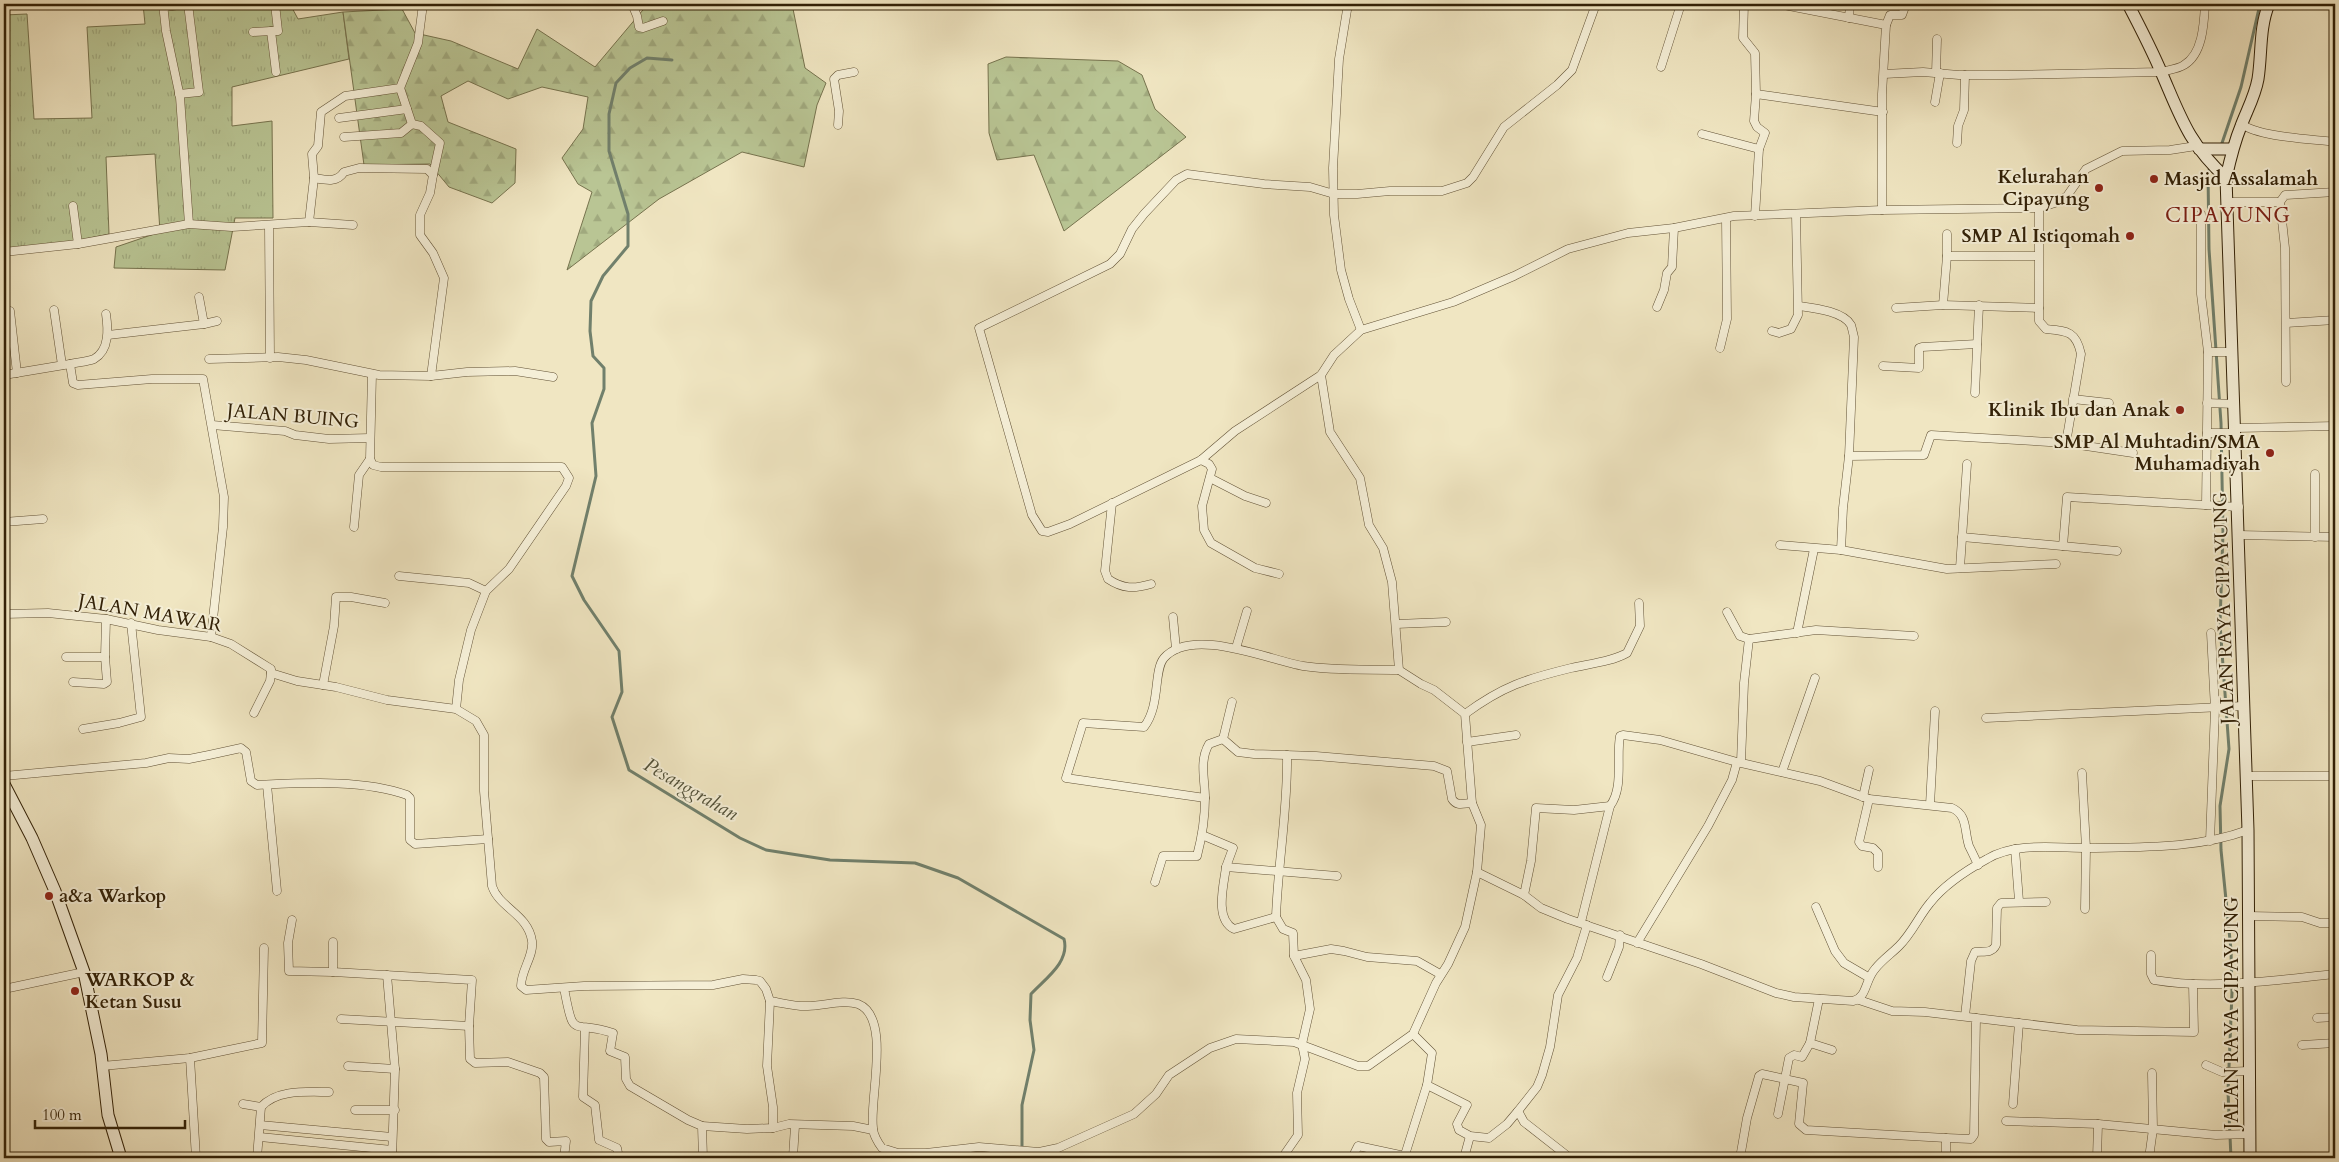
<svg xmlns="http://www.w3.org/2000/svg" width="2339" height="1162" viewBox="0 0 2339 1162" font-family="Cardo,serif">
<defs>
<pattern id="grass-tufts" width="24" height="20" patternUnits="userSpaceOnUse" patternTransform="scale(1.25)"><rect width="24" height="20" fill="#b9c594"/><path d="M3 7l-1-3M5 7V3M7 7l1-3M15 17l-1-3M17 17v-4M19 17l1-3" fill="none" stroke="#a0a97e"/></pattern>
<pattern id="forest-firs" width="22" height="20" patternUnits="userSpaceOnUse" patternTransform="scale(1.25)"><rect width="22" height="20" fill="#b9c594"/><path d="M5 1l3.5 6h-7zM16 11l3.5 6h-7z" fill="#a0a97e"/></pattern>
</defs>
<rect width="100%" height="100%" fill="#f0e6c2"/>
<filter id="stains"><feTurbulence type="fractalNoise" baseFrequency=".004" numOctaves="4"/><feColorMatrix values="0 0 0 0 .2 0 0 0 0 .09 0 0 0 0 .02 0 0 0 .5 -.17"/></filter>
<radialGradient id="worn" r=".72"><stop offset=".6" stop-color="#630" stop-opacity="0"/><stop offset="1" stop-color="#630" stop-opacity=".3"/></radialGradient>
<path fill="url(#grass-tufts)" stroke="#76734e" d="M143,4H290L298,19L343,12L349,59L232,87V126L272,121L273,218H235L225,270L114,268L116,247L160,232L155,154L106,157L109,234L4,256V15L27,14L34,119L92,118L87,27L145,24Z"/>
<g fill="url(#forest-firs)" stroke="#76734e">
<path d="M648,4H792L805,68L826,83L817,105L804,167L742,152L659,199L567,270L592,192L578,184L562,158L583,129L588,97L542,87L508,99L468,81L441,96L448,122L516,149L515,183L492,203L449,187L430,164L364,165L343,12L402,9L415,33L451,41L518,69L537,29L595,67Z"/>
<path d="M1006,57L1118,61L1142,75L1155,109L1186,137L1064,231L1034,155L997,160L989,133L988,64Z"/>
</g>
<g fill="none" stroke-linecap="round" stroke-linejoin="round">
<g stroke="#71806c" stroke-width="3">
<path d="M672,60L647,58L630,68L616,83L609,114V151L628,214V246L603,276L591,301L590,331L593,356L604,368V389L592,423L596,476L572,576L584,600L619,651L622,692L612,717L629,770L740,838L766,850L830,860L915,863L958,878L1064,939C1070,962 1046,978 1031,994L1030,1020L1034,1050L1022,1105V1158"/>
<path d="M2221,146L2241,87L2260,4"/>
<path d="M2211,167L2208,172L2209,249L2221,423L2223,532L2220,624L2229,749L2220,806L2221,850L2231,950L2232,992L2228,1092L2231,1158"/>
</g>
<g stroke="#625236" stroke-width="9">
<g id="street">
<path d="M163,4L166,31L180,97L189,224"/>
<path d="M275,4L278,31H271L276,72"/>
<path d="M632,4L637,16L639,27L643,28L663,21"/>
<path d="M1348,4L1339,59L1333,168L1334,215L1341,270L1349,299L1361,330"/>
<path d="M1596,4L1572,70L1557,85L1504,127L1473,177L1467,183L1442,191H1390L1357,194H1334L1310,187L1264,184L1187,174L1176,180L1144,214L1132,229L1120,254L1110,264L979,328L1032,515L1042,531L1048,532L1070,524L1201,460L1235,431L1321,375L1334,355L1361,330L1453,302L1514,276L1568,249L1628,233L1674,228L1734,216L1882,210L2039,208L2058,202L2067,196L2086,169L2122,151L2170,150L2196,146"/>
<path d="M1744,4L1743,38L1755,53L1756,94L1754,121L1757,127L1765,133L1759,149L1755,216"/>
<path d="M1778,4L1886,25L1882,94V210"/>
<path d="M19,5V4"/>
<path d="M164,7L188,4L199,92L179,94"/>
<path d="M1849,18L1850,4"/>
<path d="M1886,25L1890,15H1902L1906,4"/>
<path d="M253,32L271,31"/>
<path d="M1661,67L1681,4"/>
<path d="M1936,73L1937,39"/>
<path d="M1884,74L1923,72L1959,75H2007L2161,72C2168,70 2178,69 2184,65C2203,54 2204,23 2205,4"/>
<path d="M400,88L412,124L421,126L440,143L433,175"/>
<path d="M1756,94L1883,112"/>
<path d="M1935,102L1940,73"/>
<path d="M339,118L407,109"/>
<path d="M2242,124C2258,137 2312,139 2335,142"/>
<path d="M838,125L839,111L834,79L838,75L854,72"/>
<path d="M1702,134L1759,149"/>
<path d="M344,137L401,133L412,124"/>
<path d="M1957,143L1958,126L1964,110L1965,75"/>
<path d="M314,178C326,180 337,183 344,172L359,168L427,169L433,175L430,193L420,215V235L433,253L444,278L431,376"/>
<path d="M2227,202H2280"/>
<path d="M73,206L78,244"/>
<path d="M2201,214V294L2208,352L2206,505"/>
<path d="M309,222L353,225"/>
<path d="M269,226L270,358"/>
<path d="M1947,234V256"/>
<path d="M4,252L78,244L189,224L232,227L309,222L314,178L312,154L318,146L321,112L345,96L400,88L418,43L423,4"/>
<path d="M1943,305L1947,256H2038"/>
<path d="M1799,306C1813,308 1843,311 1851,325C1852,328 1853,333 1854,337L1849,456"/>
<path d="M1657,307L1664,290L1667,273L1672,267L1674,228"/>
<path d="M1896,308L1943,305L2039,308"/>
<path d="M54,310L62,365"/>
<path d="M10,311L17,373"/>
<path d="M2286,323L2335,320"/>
<path d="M204,324L217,321"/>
<path d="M1772,331L1779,333L1791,329L1798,315L1796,215"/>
<path d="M108,335L204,324L199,297"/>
<path d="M1720,348L1727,319L1726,218"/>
<path d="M2208,352H2233"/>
<path d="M209,359L278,357L306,360L379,375L431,376L467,372L515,371L553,377"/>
<path d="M70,364C77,362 87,362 94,359C110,350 108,328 106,314"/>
<path d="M1883,366L1919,368V348L1922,347L1977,344"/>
<path d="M372,374L370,459L373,465L381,467H562L569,478L566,486L509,569L486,591L471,630L459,680L456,709"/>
<path d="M4,375L70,364L73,383L78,385L152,379H203L224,497L223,527L211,637"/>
<path d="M2286,382L2285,248L2280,202L2285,195L2335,192"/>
<path d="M1975,393L1979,305"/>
<path d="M2073,399L2109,403"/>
<path d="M2207,403L2235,404"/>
<path d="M212,425L285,431L295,435L329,439L370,438"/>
<path d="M2236,428L2335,426"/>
<path d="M2207,433H2236"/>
<path d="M2066,443L2133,453"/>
<path d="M1201,460L1209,464L1212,469L1202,506L1204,530L1211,543L1255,568L1279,574"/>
<path d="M2315,474V537"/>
<path d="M1210,478L1245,496L1266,503"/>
<path d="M1112,503L1105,571L1108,579C1123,589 1134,589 1151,584"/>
<path d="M4,522L43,519"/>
<path d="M354,527L359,475L370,459"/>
<path d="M2239,535L2335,537"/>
<path d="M1962,537L2117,551"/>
<path d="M1780,545L1841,550L1947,569L2056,564"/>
<path d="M2063,546L2067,497L2239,507"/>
<path d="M1841,550L1843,508L1849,456L1924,455L1931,435L2066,443L2081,354C2076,331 2067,331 2046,329L2039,321V208"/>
<path d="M1960,568L1967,464"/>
<path d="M399,576L469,583L486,591"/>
<path d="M1727,612L1740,636L1749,639L1816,630L1914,636"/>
<path d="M4,614L48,613L106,619L158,630L211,637L231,644L271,669V673L297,681L336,687L387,700L456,709L476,721L484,735V791L492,886C499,908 528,914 532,941C534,956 521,970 521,986L526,990L584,986L713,985L743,979L756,980L760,981L766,989L770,1001C783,1003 796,1007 808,1006C824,1006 843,999 858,1004C892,1017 869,1099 873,1128C873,1134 878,1143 882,1148L898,1153H926L979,1147L1039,1152L1058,1148L1134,1114L1156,1094L1169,1075L1210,1048L1236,1039L1294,1042L1358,1066H1368L1413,1034L1436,983L1448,964L1465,927L1477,872L1481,825L1472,803L1465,714L1434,690L1421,684L1399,670L1392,582L1383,548L1369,525L1360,478L1330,432L1321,375"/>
<path d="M1173,617L1176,649"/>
<path d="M1396,624L1446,622"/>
<path d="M1797,633L1814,549"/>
<path d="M1236,648L1247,611"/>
<path d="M66,657H105"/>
<path d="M73,682L104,684L107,682L105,657L106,619"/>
<path d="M323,685L334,626L336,597H351L385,603"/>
<path d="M1232,702L1223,739L1238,752L1254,754L1316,756L1434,766L1447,771L1452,799C1457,807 1464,803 1472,803"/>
<path d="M254,713L270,681L271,673"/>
<path d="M1465,714C1503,686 1526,679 1571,668C1588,664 1611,662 1627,653L1640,626L1639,603"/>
<path d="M1986,718L2244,706"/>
<path d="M83,729L119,723L141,717L131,623"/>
<path d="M1467,742L1516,735"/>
<path d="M1741,762L1744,683L1749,639"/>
<path d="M1782,772L1815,678"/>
<path d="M2082,773L2086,848L2085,909"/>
<path d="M4,776L146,763L169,758L189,759L209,755L241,748L246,752L251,781L257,785C303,783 363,779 407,795L410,798V840L415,844L488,839"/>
<path d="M2246,776H2335"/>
<path d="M267,785L277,891"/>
<path d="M1863,797L1869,770"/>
<path d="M1205,798L1066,778L1083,723L1144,727C1161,705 1153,671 1164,658C1192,626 1269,660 1303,666C1335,671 1367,669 1399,670"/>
<path d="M1869,799L1859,842L1862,846L1873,848L1878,853V867"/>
<path d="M1930,805L1935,711"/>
<path d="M1202,835L1233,848L1226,867L1337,876"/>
<path d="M2210,841L2215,709L2211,633"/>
<path d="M2015,849L2019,901"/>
<path d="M1226,867C1224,884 1214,919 1234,929L1276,917L1283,929L1293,933L1294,956L1306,980L1310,1009L1302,1044L1305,1059L1297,1093L1298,1135L1282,1158"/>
<path d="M1477,872L1524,895L1541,908L1568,919L1701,964L1776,993L1794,997L1853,1001C1867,998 1865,980 1875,969C1882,960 1891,954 1899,946C1912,933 1919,916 1930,903C1944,885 1967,870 1987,859C2015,842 2056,848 2087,848C2141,847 2197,849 2248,830"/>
<path d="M1155,882L1163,856H1197C1202,837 1205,817 1205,798C1205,779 1199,761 1209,744L1223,739"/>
<path d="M1524,895L1531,861L1536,808L1574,810L1610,806C1624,788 1616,757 1620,736L1623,735L1660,740L1737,762L1820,781L1869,799L1952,808C1968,815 1964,831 1969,846C1972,852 1975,858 1978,865"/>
<path d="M1816,907L1835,951L1844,963L1868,977"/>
<path d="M2249,916L2302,917L2320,923H2335"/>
<path d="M1276,917C1278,862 1288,809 1287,755"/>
<path d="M292,920L288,943L289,971L333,972L472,980L469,1026L470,1059L475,1063L508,1062L540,1073L544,1077L546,1139L549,1142L566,1141L564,1158"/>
<path d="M1581,922L1610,806"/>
<path d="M1637,943L1708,826L1732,780L1737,762"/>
<path d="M2151,955V974L2154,980C2214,990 2276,980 2335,974"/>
<path d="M1294,956L1331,949L1344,951L1367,957L1417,961L1440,974"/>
<path d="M333,972V942"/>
<path d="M387,975L395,1069L392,1158"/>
<path d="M1607,977L1619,947L1620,935"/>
<path d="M564,988C574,1042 571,1019 613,1033L610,1051L625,1057L626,1079L630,1086L688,1120L702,1126L703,1158"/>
<path d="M4,989L84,972"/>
<path d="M1819,999L1810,1043L1832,1050"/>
<path d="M1859,1000L1892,1011L1925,1012L1976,1018L1974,1135L1971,1139L1946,1138V1158"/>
<path d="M770,1001L767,1066L773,1107V1128"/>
<path d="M1965,1016L1971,961L1975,952C1983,951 1992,954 1996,945L1997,908L2001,903L2046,902"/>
<path d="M1976,1018L2077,1030L2194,1032L2193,984"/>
<path d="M2317,1018L2335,1017"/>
<path d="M341,1019L469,1026"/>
<path d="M585,1028L583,1097L595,1105L599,1140L617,1148L619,1158"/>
<path d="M1413,1034L1432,1053L1427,1085L1467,1105L1457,1124L1459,1130L1470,1136L1489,1138L1507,1124L1518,1111L1524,1122L1570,1158"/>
<path d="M2302,1045L2335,1043"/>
<path d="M190,1058L196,1158"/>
<path d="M2206,1065L2222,1072L2249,1071"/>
<path d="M102,1066L190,1058L262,1043L264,948"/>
<path d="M348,1066L395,1069"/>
<path d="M243,1104L261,1107L257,1158"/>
<path d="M2013,1104L2019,1023"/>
<path d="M261,1107C277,1089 307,1092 329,1092"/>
<path d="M355,1110H395"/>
<path d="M1518,1111L1537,1087L1542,1075L1550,1047L1558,995L1577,958L1587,925"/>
<path d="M1778,1114L1789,1058L1794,1055L1802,1057L1810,1043"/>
<path d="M2006,1121L2098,1124L2216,1135L2250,1134"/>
<path d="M260,1125L392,1137"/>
<path d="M702,1126L747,1129L773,1128L789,1124L853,1126L873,1130"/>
<path d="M260,1137L392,1150"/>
<path d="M793,1157L795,1126"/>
<path d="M1352,1158L1358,1146L1414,1158"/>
<path d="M1404,1158L1427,1085"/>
<path d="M1464,1158L1470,1136"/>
<path d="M1740,1158L1747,1118L1759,1076L1762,1074L1803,1083L1799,1124L1806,1130L1946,1138"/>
<path d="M2097,1158L2098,1124"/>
<path d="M2149,1158L2153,1129L2152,1073"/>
</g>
</g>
<g stroke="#322107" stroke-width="13">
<g id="secondary">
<path d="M2128,4C2140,27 2152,50 2162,74C2181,118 2189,144 2226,178"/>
<path d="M2199,149H2232"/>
<path d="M4,784L32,838L55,891L84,972L101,1054L108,1115L121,1158"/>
<path d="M2250,1158L2248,830L2226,178C2230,160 2234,143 2241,126C2247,110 2255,96 2258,79C2262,54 2259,28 2269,4"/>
</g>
</g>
<use href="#street" stroke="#f5efd7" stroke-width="8"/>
<use href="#secondary" stroke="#f5efd7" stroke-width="11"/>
</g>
<g fill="#8f2418" stroke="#f5efd7" stroke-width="2">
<circle cx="2154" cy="179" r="5"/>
<circle cx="2099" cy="188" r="5"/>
<circle cx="2130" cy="236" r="5"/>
<circle cx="2180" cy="410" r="5"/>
<circle cx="2270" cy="453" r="5"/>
<circle cx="49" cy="896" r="5"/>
<circle cx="75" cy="991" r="5"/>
</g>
<g text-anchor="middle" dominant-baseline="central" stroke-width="4" stroke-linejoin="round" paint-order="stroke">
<g font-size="19" font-weight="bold" fill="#322107" stroke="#f5efd7" text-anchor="end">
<text x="2089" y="177">Kelurahan<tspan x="2089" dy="22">Cipayung</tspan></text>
<text x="2164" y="179" text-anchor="start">Masjid Assalamah</text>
<text x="2120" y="236">SMP Al Istiqomah</text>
<text x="2170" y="410">Klinik Ibu dan Anak</text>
<text x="2260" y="442">SMP Al Muhtadin/SMA<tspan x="2260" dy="22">Muhamadiyah</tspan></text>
<text x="59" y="896" text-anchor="start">a&amp;a Warkop</text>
<text x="85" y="980" text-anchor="start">WARKOP &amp;<tspan x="85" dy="22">Ketan Susu</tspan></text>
</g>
<g font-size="19" fill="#322107" stroke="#f5efd7">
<text transform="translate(293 416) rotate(5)">JALAN BUING</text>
<text transform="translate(2224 608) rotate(-92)">JALAN RAYA CIPAYUNG</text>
<text transform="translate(150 613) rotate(10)">JALAN MAWAR</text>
<text transform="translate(2232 1013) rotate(-90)">JALAN RAYA CIPAYUNG</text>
</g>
<g font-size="20" font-style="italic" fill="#525139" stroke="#f5efd7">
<text transform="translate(691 789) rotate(30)">Pesanggrahan</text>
</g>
<g font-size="21" letter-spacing="1" fill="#7a1f14" stroke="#f5efd7">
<text x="2228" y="215">CIPAYUNG</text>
</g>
</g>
<rect width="2339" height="1162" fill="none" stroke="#f0e6c2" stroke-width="20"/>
<rect x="5" y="5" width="2329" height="1152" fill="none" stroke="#322107" stroke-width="2.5"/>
<rect x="10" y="10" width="2319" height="1142" fill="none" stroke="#322107"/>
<path d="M35 1120v8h150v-8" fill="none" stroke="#322107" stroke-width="2.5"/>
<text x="42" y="1120" font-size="15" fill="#322107" stroke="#f5efd7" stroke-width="4" paint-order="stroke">100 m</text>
<rect width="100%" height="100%" filter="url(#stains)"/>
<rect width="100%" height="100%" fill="url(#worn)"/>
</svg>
